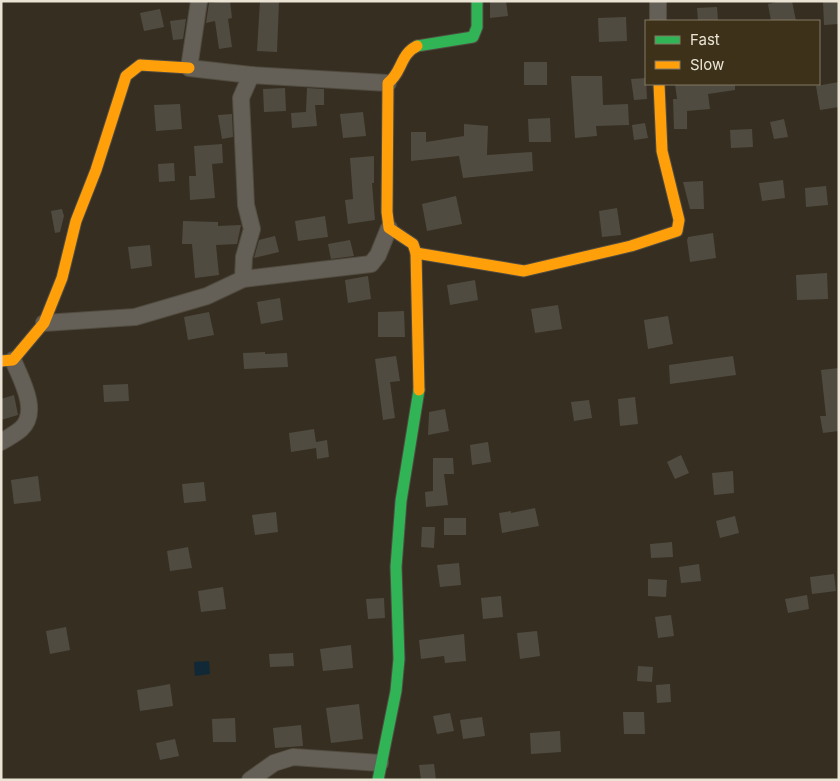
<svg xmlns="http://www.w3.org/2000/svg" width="840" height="781" viewBox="0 0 840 781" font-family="Inter,sans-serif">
<rect width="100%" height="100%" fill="#352e21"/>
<path fill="#112836" d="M209,661L210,674L195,676L194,662Z"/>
<g fill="#504b40">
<path d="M230,1L232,18L228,19L232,47L219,49L215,21L206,23L209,3Z"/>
<path d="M260,1H279L277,52L257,51Z"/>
<path d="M494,1H506L508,16L490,18V2Z"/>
<path d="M781,1H792L796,21H771L768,4Z"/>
<path d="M823,1H839V24L824,25Z"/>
<path d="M717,7L718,21H698L697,8Z"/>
<path d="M160,9L164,27L144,31L140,13Z"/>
<path d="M626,17L627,41L599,42L598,18Z"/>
<path d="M186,19L183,39L173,40L170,21Z"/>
<rect x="524" y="62" width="23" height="23"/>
<path d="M571,76H602L603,105L628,104L629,125L596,126L597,136L575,138Z"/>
<path d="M646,78L647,99L634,100L631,79Z"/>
<path d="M839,82V107L820,110L816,86Z"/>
<path d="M675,84H735V90L708,94L710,109L687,111V129H674L673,99H677Z"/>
<path d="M285,88L286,111L264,112L263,89Z"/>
<path d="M307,88L324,89V105H315L317,126L292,128L291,113L306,112Z"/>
<path d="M180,104L182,129L156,131L154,105Z"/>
<path d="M363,112L366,136L343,138L340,114Z"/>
<path d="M232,114L233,137L222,139L218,115Z"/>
<path d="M550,118L551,142H529L528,119Z"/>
<path d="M784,119L788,137L774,139L770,122Z"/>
<path d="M645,123L648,138L634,140L632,125Z"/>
<path d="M464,124L488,126L487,155L532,152L533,171L463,178L459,156L411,161V132H426V142L464,136Z"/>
<path d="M752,129L753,147L731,148L730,130Z"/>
<path d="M222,144L223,163L212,164L215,198L190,200L189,176H196L194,146Z"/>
<path d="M374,156V183H372L375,220L348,224L345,200L353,199L350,158Z"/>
<path d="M174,163L175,181L159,182L158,164Z"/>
<path d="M783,180L785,198L762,201L759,183Z"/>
<path d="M703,181L704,209H690L683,182Z"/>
<path d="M826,186L828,205L806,207L805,188Z"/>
<path d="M456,196L462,224L427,231L422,204Z"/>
<path d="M617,208L621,235L602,237L599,211Z"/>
<path d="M62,209L64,216L60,232L55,233L51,211Z"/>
<path d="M325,216L328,237L298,241L295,221Z"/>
<path d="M183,221L218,222V226L241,225L237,244L216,245L219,275L195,278L192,244H182Z"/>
<path d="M713,233L716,258L690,262L687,240L688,237Z"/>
<path d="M275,236L279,252L254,258L259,240Z"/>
<path d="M350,240L354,256L331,259L328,244Z"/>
<path d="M150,245L152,266L131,269L128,247Z"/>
<path d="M827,273L828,299L797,300L796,275Z"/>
<path d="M368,276L371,299L348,303L345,280Z"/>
<path d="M475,280L478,300L450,305L447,285Z"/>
<path d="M280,298L283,320L261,324L257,302Z"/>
<path d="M558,305L562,329L535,333L531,309Z"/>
<path d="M404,311L405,337H378V312Z"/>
<path d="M209,312L214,335L188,340L184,317Z"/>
<path d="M668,316L673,344L648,349L644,320Z"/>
<path d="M265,352V354L287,353L288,367L244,369L243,353Z"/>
<path d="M396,356L400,381L390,382L395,418L383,420L375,359Z"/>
<path d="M733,356L736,375L670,384L669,365Z"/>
<path d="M839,368V431L823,433L820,416H826L821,370Z"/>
<path d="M128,384L129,401L104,402L103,385Z"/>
<path d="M14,395L18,415L1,420V399Z"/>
<path d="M635,397L638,424L620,426L618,399Z"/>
<path d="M589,400L592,418L574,421L571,402Z"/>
<path d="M445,409L449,431L428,435L429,412Z"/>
<path d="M314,429L316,442L327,440L329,457L317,459L316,448L291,452L289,433Z"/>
<path d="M488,442L491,462L472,465L470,445Z"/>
<path d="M681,455L689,473L675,479L667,462Z"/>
<path d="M433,458H453L454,474H444L448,505L426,507L425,492L433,491Z"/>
<path d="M733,471L734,493L714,495L712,473Z"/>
<path d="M38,476L41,501L14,504L11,480Z"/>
<path d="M204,482L206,501L184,503L182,484Z"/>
<path d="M535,508L539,526L502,533L499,513L511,511V513Z"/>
<path d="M276,512L278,532L255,535L252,515Z"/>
<path d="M735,516L739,533L720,538L716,521Z"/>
<rect x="444" y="518" width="22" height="17"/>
<path d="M422,527H435L434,548L421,547Z"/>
<path d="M672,542L673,557L651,558L650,544Z"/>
<path d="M188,547L192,568L170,571L167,551Z"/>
<path d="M459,563L461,585L440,587L437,565Z"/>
<path d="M699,564L701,581L681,583L679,567Z"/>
<path d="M834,574L836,591L812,594L810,577Z"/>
<path d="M648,579L667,580L666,597L648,596Z"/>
<path d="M223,587L226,609L201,612L198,591Z"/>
<path d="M807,595L809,609L788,613L785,599Z"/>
<path d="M501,596L503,617L483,619L481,598Z"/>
<path d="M384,598L385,618L368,619L366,599Z"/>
<path d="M671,615L674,636L658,638L655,617Z"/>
<path d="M66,627L70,650L50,654L46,631Z"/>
<path d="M537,631L540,656L520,659L517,633Z"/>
<path d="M464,634L466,661L445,663L444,656L421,659L419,640Z"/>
<path d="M351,645L353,668L323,671L320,649Z"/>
<path d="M293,653L294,666L270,667L269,654Z"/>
<path d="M638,666L653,667L652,682L637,681Z"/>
<path d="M170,684L173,706L140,711L137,690Z"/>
<path d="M670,684L671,702L657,703L656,685Z"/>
<path d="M359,704L363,739L331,743L326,708Z"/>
<path d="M623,712H644L645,734H624Z"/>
<path d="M450,713L454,731L437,734L433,716Z"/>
<path d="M482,717L485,736L463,739L460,720Z"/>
<path d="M235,718L236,742H213L212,719Z"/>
<path d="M301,725L303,746L275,748L273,728Z"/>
<path d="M560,731L561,752L531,754L530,733Z"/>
<path d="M175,739L179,756L160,760L156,743Z"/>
<path d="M434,764L436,780H421L419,765Z"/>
</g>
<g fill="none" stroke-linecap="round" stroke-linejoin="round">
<g stroke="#514b40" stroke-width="18">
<g id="street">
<path d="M199,1L189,68L251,75"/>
<path d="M658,21V1"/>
<path d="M243,279L244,257L252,229L246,205L241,98L251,75L388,83"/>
<path d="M44,323L135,317L207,296L243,279L371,264L378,255L389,228"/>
<path d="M1,442C8,438 15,434 21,429C40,412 21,379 13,360"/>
<path d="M250,780L274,763L293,757L380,763"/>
</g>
</g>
<g stroke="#514b40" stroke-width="13">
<g id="fast">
<path d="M417,46L473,37L477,27V1"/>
<path d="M378,780L396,691L399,659L396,567L401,501L419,390"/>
</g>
</g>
<g stroke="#514b40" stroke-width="13">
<g id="slow">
<path d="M417,46C400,54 402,73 388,83L387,212L389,228L413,244L416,253L419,390"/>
<path d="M416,253L524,271L631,246L677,231L679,220L662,151L659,84"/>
<path d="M1,361L13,360L44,323L62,278L76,221L96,170L126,76L140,65L189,68"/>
</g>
</g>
<use href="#street" stroke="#656057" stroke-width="16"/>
<use href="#fast" stroke="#30b455" stroke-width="11"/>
<use href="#slow" stroke="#ff9f0a" stroke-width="11"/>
</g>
<rect width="840" height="781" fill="none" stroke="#ebe4d5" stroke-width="5"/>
<rect x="645" y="20" width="175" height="65" fill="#3d3219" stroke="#837964"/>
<rect x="655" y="36" width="25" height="8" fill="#30b455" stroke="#837964"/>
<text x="690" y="45" font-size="15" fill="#ebe4d5">Fast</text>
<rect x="655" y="61" width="25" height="8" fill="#ff9f0a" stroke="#837964"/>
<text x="690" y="70" font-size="15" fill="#ebe4d5">Slow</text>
</svg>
